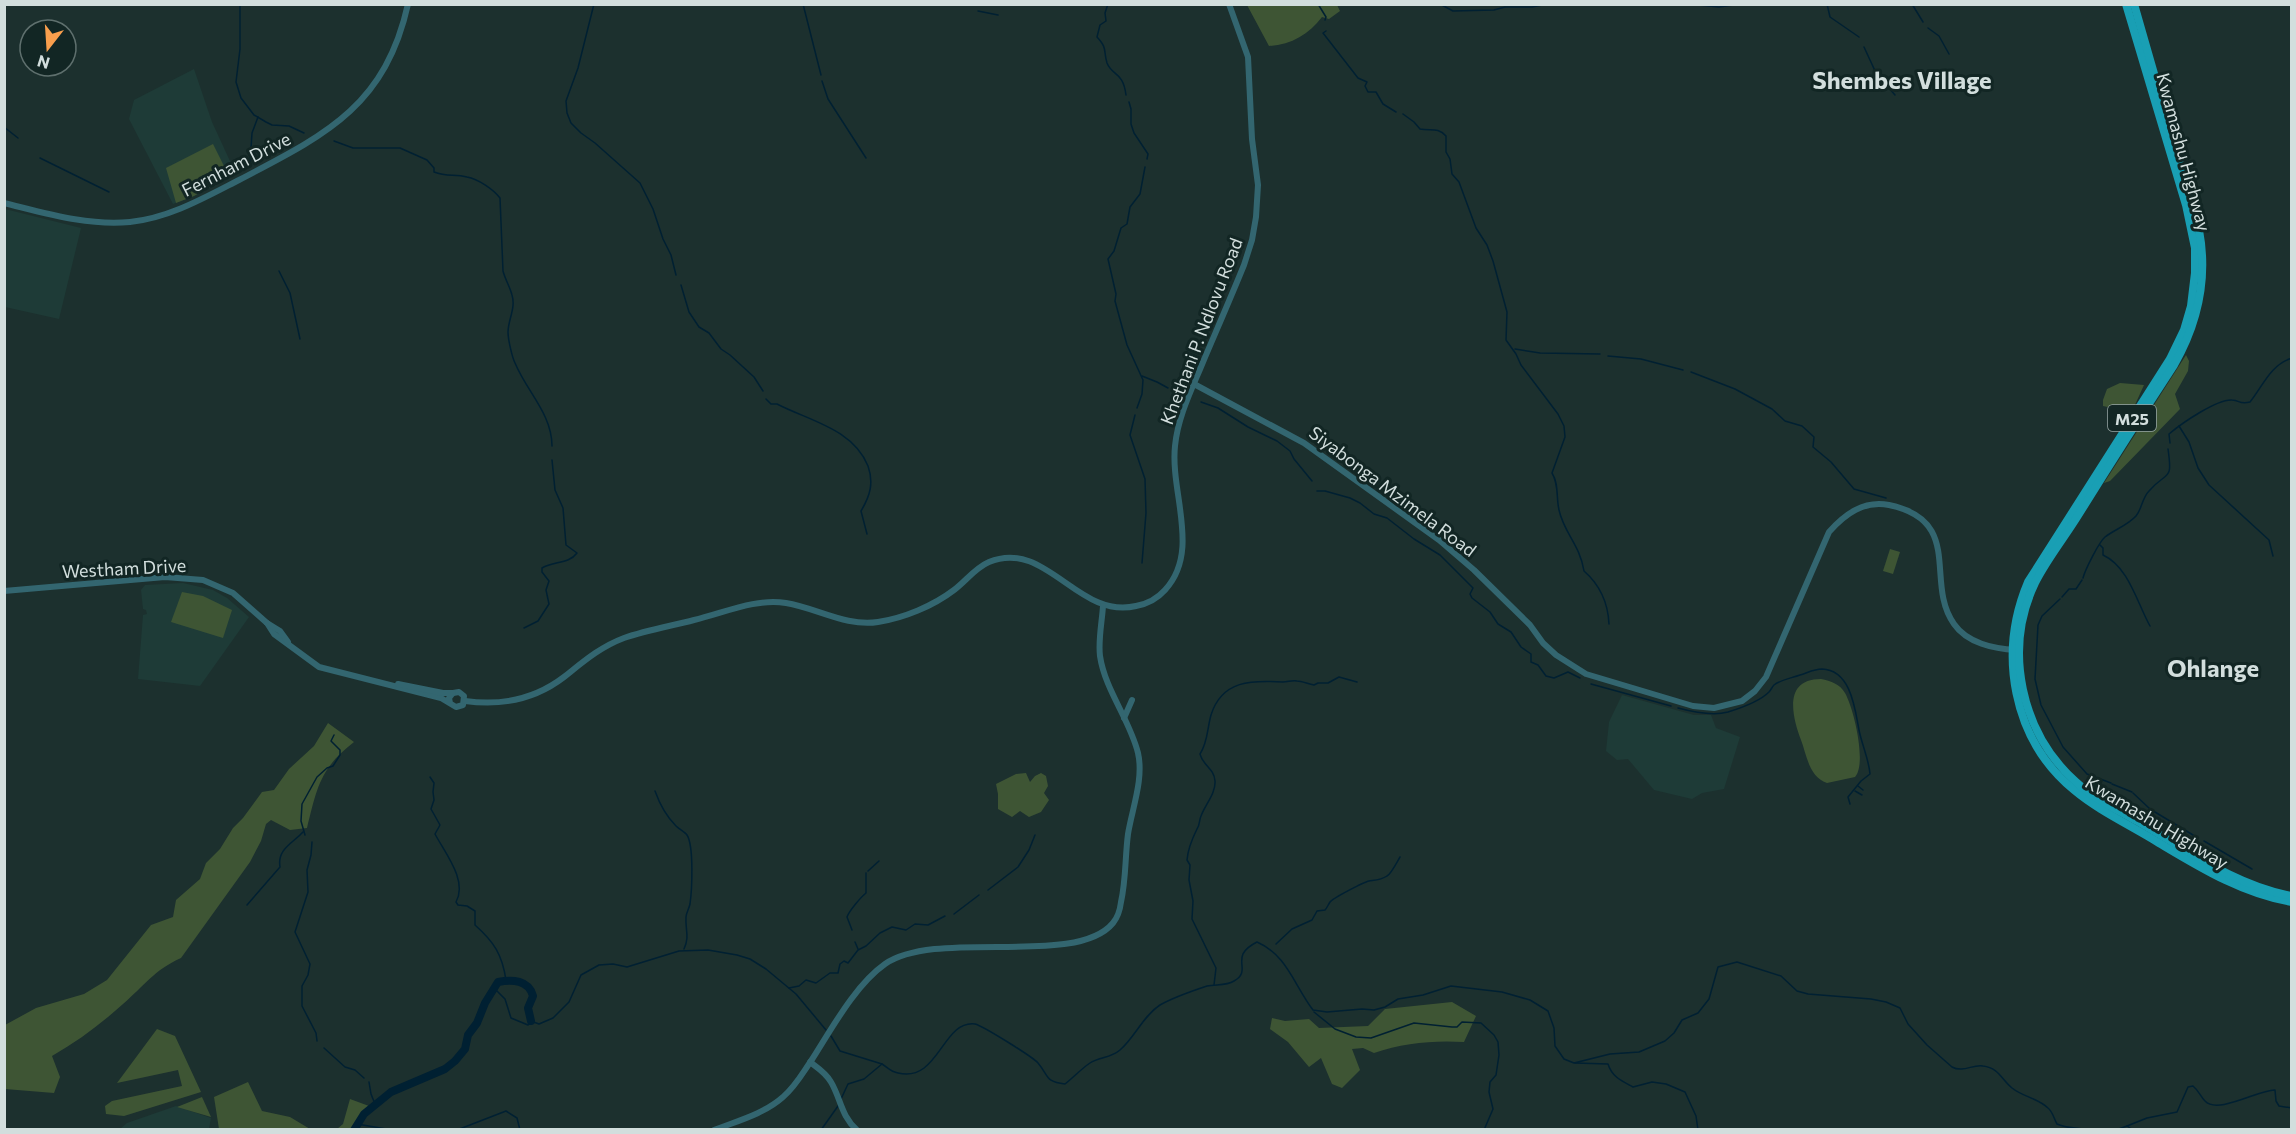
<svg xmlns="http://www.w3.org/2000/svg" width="2296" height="1134" viewBox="0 0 2296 1134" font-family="Commissioner,sans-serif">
<rect width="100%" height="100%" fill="#1c302e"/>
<g fill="#1e3b37">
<path d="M194,69L212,122L235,172L233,175L194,196L173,204L129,119L134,100Z"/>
<path d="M5,209L81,228L59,319L5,307Z"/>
<path d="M183,583L213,590L227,598L249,617L200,686L138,679L143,615L147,614L146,610L143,609L141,590L145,585Z"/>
<path d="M1622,695L1694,715H1711L1716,728L1740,737L1724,789L1702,793L1692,799L1654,790L1628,759L1617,760L1606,751L1609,722Z"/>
<path d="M176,1106L211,1118L209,1129H120L127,1123Z"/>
</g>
<g fill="#3e5534">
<path d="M1247,5H1337L1340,11L1329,19L1322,17C1309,34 1291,45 1269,46Z"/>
<path d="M213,144L229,176L194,196L176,203L166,168Z"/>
<path d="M2186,355L2189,361L2188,371L2175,394L2180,409L2110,481L2104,483Z"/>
<path d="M2120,383L2144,385L2134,407L2121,424L2115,420L2112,408L2103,406V400L2107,389Z"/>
<path d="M1890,549L1900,552L1893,574L1883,571Z"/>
<path d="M182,592L203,596L232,610L223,638L171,622Z"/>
<path d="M1821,679C1831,681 1840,684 1845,693C1854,709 1867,764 1855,777L1827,783C1809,777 1807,756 1801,740C1792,716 1783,679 1821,679Z"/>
<path d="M328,723L354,742C320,768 317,788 307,828L290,830L271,820L266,824L261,841L250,862L181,958C154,970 144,986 123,1004C101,1024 78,1041 52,1056L60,1077L54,1093L5,1089V1025L36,1008L84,994L107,980L151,925L173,917L176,900L200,879L206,863L220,849L233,828L243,818L262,792L274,790L289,769L314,746Z"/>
<path d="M1026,773L1030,782L1035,776L1041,773L1046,776L1048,786L1044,793L1049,800L1041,812L1029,817L1020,811L1012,817L998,809V794L996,784L1016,774Z"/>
<path d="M1452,1002L1476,1016L1464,1042C1434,1040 1403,1043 1374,1053L1363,1048L1352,1049L1360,1070L1342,1088L1332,1084L1321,1058L1309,1067L1288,1042L1270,1029L1272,1018L1285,1021L1309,1019L1319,1028L1368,1026L1385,1009Z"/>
<path d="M157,1029L175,1036L201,1092L124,1116L106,1114L105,1106L112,1101L182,1086L178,1070L117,1083Z"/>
<path d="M248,1082L262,1111L290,1117L310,1129H219L214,1097Z"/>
<path d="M202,1097L211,1117L177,1107Z"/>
<path d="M350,1099L369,1106L360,1115L352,1129H337L343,1124Z"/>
</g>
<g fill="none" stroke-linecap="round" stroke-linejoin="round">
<g stroke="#002032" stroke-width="1.5">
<path d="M240,4V49L236,82L241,98L254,115L266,122L272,125L289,126L304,133"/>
<path d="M594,4L578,68L566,101L567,113L571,123L581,133L595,143L640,183L653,209L663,239L671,255L676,275"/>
<path d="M803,4L821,75"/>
<path d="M1108,4L1105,13L1106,21L1100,25L1097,37C1108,49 1103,50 1107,63C1112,76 1123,71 1126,95"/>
<path d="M1318,4L1326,17L1325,20"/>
<path d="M1440,4L1453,11L1494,10L1505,7H1532L1548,4"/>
<path d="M1688,4L1719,7L1741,4"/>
<path d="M1827,4L1830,17L1859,37"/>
<path d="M1912,4L1923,22"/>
<path d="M978,11L998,15"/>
<path d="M1928,28L1939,36L1949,54"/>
<path d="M1326,31L1323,33L1358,78L1367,82L1365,86L1368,92H1376L1383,104L1396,112"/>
<path d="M1864,47L1876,73L1895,95"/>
<path d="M822,81L828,99L866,158"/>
<path d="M1129,102L1131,109V124L1134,133L1148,154L1147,159"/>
<path d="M1403,114L1414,122L1420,129C1431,131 1438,127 1446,136V152L1450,159L1452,174L1459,182L1476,228L1487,245L1493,261L1507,312L1506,340L1516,354L1521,365L1558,414L1564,426L1565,437L1552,473C1559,484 1556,497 1559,510C1564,533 1580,545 1584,571C1600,585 1608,602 1609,624"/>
<path d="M4,127L18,138"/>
<path d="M334,141L353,148H400L427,160L434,168V172C447,177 454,174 467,177C478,179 493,189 500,198L503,271C505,279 510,287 512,295C516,308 508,320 508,332C508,339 512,357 515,363C527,392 552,414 552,446"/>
<path d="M40,158L109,192"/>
<path d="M250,163L252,133L258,117"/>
<path d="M279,271L290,293L300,339"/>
<path d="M681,285L689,312L699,327L709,333L721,349L730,355L754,377L763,391"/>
<path d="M1515,349L1540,353L1600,354"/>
<path d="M1608,356L1641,359L1683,370"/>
<path d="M1691,372L1735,389L1772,409L1785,421L1802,426L1814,437L1813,447L1831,462L1854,489L1886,498"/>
<path d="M1142,376L1157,382L1168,388"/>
<path d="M766,399L771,404H777C810,421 853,429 868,466C874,483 870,496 861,511L867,534"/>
<path d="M1201,402L1218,408L1248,427L1277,441L1290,451L1294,459L1312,481"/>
<path d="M1137,408L1142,394L1143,380L1127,345L1115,301L1116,294L1108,259L1114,251L1121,228L1127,224L1130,207L1140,194L1145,167"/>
<path d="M1135,415L1130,435L1145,479L1146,513L1142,563"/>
<path d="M2179,426L2189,442L2198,468L2209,485L2269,540L2273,556"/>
<path d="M2170,443L2169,434C2182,423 2217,399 2232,400C2240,400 2239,405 2250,402C2263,386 2270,365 2292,358"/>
<path d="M1317,491H1325L1350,498L1360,503L1374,514L1387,518L1414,539L1440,555L1473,588L1470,594L1472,598L1490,612L1498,624L1511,632L1521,647L1531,654V662L1538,665L1546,676L1554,678L1568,672L1580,678"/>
<path d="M2100,545L2103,548V555C2129,567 2137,603 2150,626"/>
<path d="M2083,578C2085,570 2099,542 2105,537C2114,530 2128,525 2136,516C2142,509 2142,498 2149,491C2167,470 2173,483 2168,449"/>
<path d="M2062,597L2069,589H2076L2082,580"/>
<path d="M2060,599L2042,616L2038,625L2035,679L2041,705L2063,747L2087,774L2111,783"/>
<path d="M524,628L538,621L549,604L546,590L549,581L542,572V568C554,561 569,564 577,553L566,545L563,508L555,490L552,460"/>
<path d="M1591,684L1671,706"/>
<path d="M1678,708C1693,712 1713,716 1728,712C1741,708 1759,702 1769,692C1771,690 1772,687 1774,685C1780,680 1792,678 1800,675C1807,673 1814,669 1822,669C1851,670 1855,709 1859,730C1862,745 1869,760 1870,774L1861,781L1848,797L1850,804"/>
<path d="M430,777L434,783L433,792L434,800L431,809L440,825L435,834C445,853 468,881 456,902L458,905L467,906L475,911V925C494,942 502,954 506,980"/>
<path d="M2112,784L2132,792"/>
<path d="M1858,786L1863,790"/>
<path d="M655,791C660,805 666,816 676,826C679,829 685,832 687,835C694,846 692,890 690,904C689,909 686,913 686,917C685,930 690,936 684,949"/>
<path d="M1855,791L1862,795"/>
<path d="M2133,793L2150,809L2193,835"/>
<path d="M305,835L301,821L302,804L317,777L327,768L333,766L340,755V750L331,741L334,735"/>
<path d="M2204,841L2252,869"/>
<path d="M312,842L311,855L307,870L308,892L295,932L310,964L308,975L302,986V1006L316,1033L317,1041"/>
<path d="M868,871L879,861"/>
<path d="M988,890L1018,867L1029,850L1035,835"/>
<path d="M247,905L280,867C277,849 293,843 303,832"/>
<path d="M954,914L979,895"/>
<path d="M852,930L847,917C849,911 861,897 866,893V873"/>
<path d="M855,942L858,949"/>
<path d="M1276,944L1292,929L1312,920L1317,911L1325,910C1327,908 1328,905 1330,902C1333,898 1364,882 1369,881C1376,880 1381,880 1387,876C1391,874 1397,862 1400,857"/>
<path d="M1214,985L1216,968L1192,919L1193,901L1189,880L1190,865L1187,860C1188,848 1192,839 1197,829C1200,825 1199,820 1201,816C1205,805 1216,793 1215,781C1214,768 1203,766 1200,754C1208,742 1207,729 1211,715C1222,680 1252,680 1283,682C1288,682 1292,680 1297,681C1302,681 1308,684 1314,685L1318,683H1328L1339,677L1357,682"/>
<path d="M789,988L799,986L806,980L816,983L830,973H838L840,964L844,961L848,963L858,950L866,946L880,933L892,927L906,930L915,924L928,925L945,916"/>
<path d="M493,992L496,990L505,999L511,1018L528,1025L531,1021L539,1024L553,1018L569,1002L581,975L599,965L613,964L627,967L679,951L708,950L737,955L750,959L766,969L796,994L826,1030"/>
<path d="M1314,1012L1335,1029L1356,1037L1371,1038L1414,1023L1452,1027H1457L1462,1022L1481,1023L1494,1035L1498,1042L1499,1055L1496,1075L1490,1082L1489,1092L1493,1109L1484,1130"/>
<path d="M831,1036L840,1051L882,1064L864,1079L848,1084L841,1099"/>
<path d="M324,1048L345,1067L355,1070L364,1078"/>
<path d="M1575,1063L1608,1064C1612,1077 1622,1081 1633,1087L1652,1082L1666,1084L1685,1092L1696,1116L1698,1130"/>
<path d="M882,1064C887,1067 891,1072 898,1073C939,1083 942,1020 975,1024C983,1026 1033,1057 1038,1063C1049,1076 1045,1082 1065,1084C1074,1077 1081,1069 1090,1063C1099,1057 1111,1058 1120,1050C1135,1037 1143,1016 1160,1005C1174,997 1192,991 1207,986C1216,984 1226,986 1234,981C1254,970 1227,957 1257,942C1287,955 1294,985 1313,1010L1327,1012L1362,1009L1374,1010L1385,1007L1398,999L1423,995L1451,986L1502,992L1530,1000L1548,1011L1554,1028L1555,1046L1564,1059L1574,1063L1610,1054L1639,1052L1665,1041L1674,1033L1682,1020L1698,1013L1709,999L1718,967L1737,962L1781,976L1797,991L1808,994L1871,999L1886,1002L1900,1008L1908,1024L1927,1045L1952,1067C1963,1073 1973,1064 1983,1066C1999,1068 2001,1079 2012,1088C2023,1097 2038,1098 2048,1108C2053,1112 2054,1119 2057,1124C2068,1129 2077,1127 2088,1130"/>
<path d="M369,1082L371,1094L375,1104"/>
<path d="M357,1124L392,1130"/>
<path d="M2127,1126L2147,1118L2177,1112L2188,1087L2193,1086C2200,1092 2200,1096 2205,1101C2218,1115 2260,1089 2275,1090L2276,1101L2279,1106L2292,1108"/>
<path d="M425,1130L446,1129"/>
<path d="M457,1130L506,1111L517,1118L520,1130"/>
<path d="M821,1130L838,1106"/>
<path d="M2116,1130L2127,1126L2133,1130"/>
</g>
<path stroke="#002032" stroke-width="8" d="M354,1130L364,1114L391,1092L445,1069L455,1061L465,1049L468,1035L477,1023L485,1003L498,982C512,979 529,980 533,996L528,1008L531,1021"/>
<g stroke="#336670" stroke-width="6">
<path d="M4,203C45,213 87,226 130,222C169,218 204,198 239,180C325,135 385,107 408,4"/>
<path d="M1194,384L1304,443L1439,540L1474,570L1530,625L1543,643L1556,655L1586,674L1693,706L1714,708L1742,701L1755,691L1766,677L1829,532C1845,514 1864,500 1889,505C1965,521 1924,582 1954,624C1967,643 1994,649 2016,650"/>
<path d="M4,591L165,577L203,580L233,593L267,623L274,634L319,667L441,698L456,707L463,705L464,696L459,692L453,693L449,698L450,703"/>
<path d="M267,623L280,631L288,642"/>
<path d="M398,684L443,693H453"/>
<path d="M465,701C501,706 534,700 564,677C583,662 600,647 624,638C647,630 671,626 694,620C724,613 755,598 786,603C817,608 846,627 878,622C904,618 933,606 954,590C966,581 975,568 989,562C1046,538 1078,620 1136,606C1147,604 1157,599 1165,590C1201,551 1170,493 1175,446C1178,416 1192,389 1203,362C1217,329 1231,297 1244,265L1252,240L1256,217L1258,185L1252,139L1248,57L1229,4"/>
<path d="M1124,718L1132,700"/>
<path d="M810,1062C818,1068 826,1073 831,1082C841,1099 841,1116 857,1130"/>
<path d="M714,1130C737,1121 764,1114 783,1097C795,1087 802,1074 811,1061C831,1030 855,985 885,964C938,928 1076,968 1113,923C1118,917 1120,910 1121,902C1126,880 1125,857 1128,834C1132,809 1144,779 1138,753C1130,720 1105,690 1100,656C1098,640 1102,622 1103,606"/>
</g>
<g stroke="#199fb4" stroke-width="8">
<path d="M2126,4L2186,205L2195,248V273L2191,306L2184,330L2170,359L2028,582C1998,653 2012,739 2074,790C2099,811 2130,825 2159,843C2201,868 2243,894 2292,902"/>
<path d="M2134,4L2199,230C2208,278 2198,323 2174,365C2142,414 2110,464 2079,514C2065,537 2047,559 2035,583C2003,650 2021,733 2076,782C2094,799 2116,809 2137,821C2186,849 2235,886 2292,896"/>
</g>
</g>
<g text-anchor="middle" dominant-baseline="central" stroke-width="6" stroke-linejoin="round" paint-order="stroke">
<rect fill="#122624" stroke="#98a7a6" stroke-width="1.5" x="2108" y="405" width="48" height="26" rx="4.5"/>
<g font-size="16" font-weight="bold" fill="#d2dedd">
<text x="2132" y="418">M25</text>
</g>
<g font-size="18" fill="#d2dedd" stroke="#122624">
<text transform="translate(2184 152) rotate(75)">Kwamashu Highway</text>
<text transform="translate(236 164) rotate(-27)">Fernham Drive</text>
<text transform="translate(1201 331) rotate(-69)">Khethani P. Ndlovu Road</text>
<text transform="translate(1393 491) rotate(37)">Siyabonga Mzimela Road</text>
<text transform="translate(124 568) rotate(-3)">Westham Drive</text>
<text transform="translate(2157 822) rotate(31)">Kwamashu Highway</text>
</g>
<g font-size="24" font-weight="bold" fill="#d2dedd" stroke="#122624">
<text x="1902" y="79">Shembes Village</text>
<text x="2213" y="667">Ohlange</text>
</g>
</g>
<rect width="2296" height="1134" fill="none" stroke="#d2dedd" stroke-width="12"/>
<g transform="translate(48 48) rotate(197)"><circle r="28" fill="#122624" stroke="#5f706e" stroke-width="1.5"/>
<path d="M0-4.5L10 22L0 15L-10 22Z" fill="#f99f4d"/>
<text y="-9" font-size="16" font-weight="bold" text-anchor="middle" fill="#d2dedd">N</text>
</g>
</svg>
